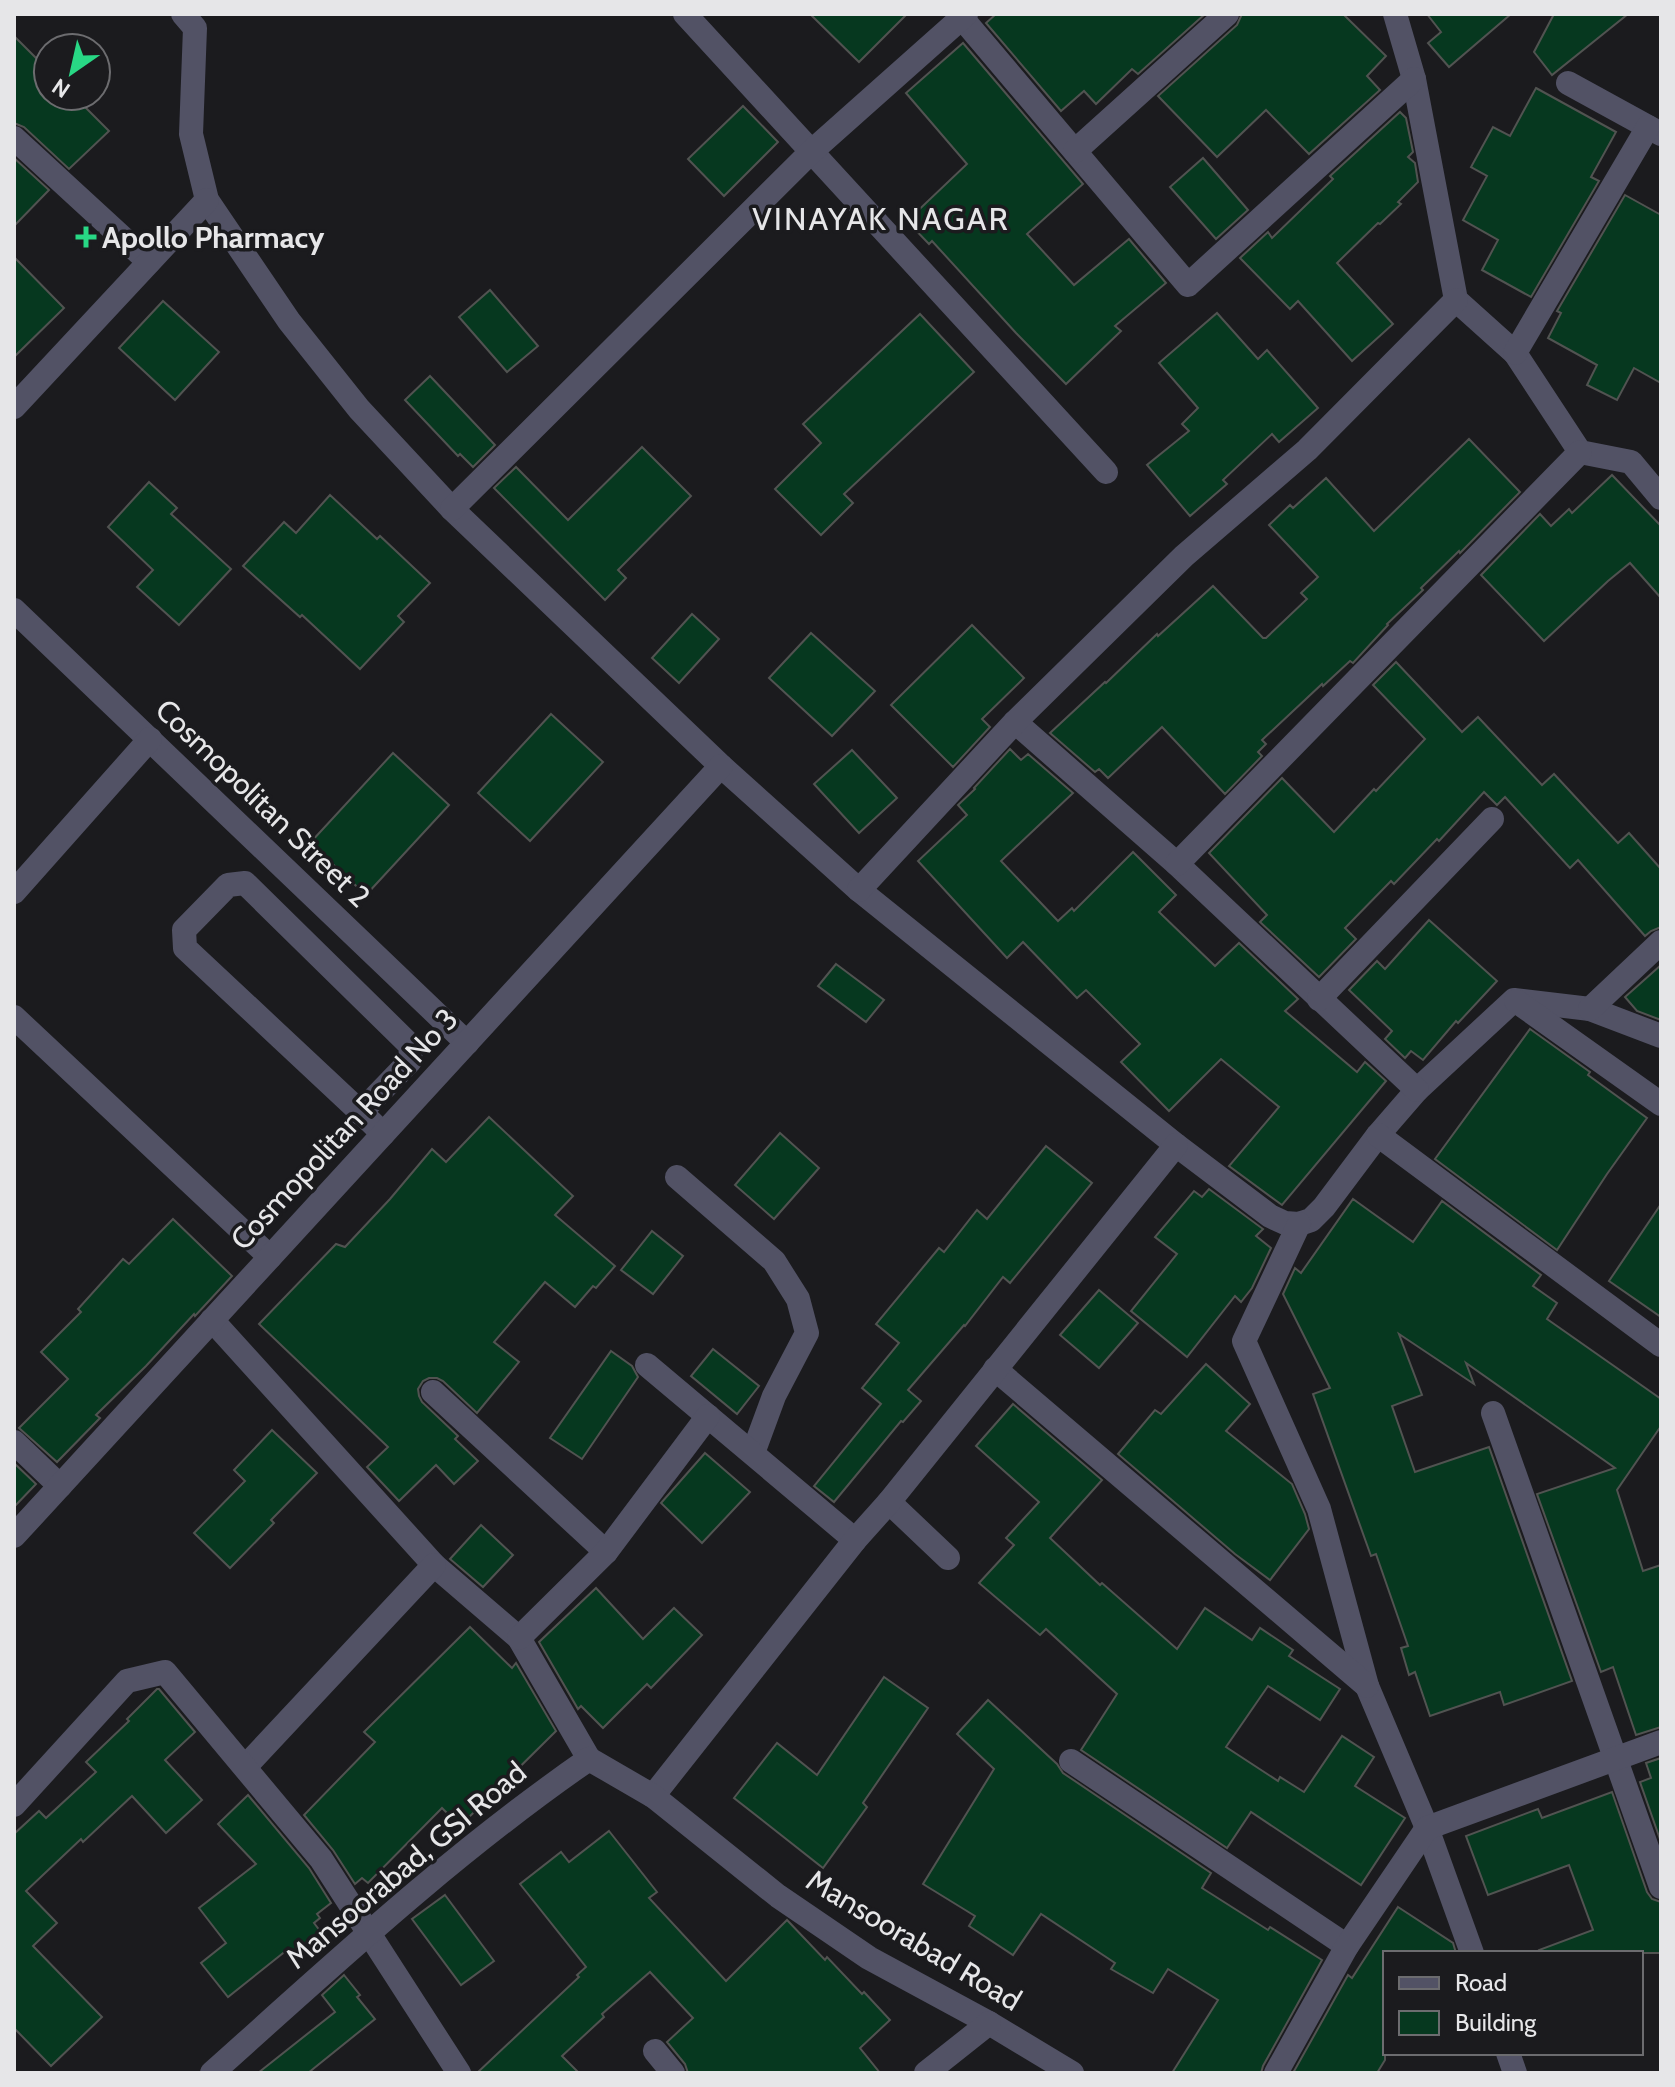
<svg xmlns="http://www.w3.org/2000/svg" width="1675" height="2087" viewBox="0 0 1675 2087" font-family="Cabin,sans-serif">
<rect width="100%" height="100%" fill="#1b1b1e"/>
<g fill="#06381f" stroke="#515351" stroke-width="2">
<path d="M810,14H907L859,62Z"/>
<path d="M996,14H1205L1138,74L1132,69L1096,104L1084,91L1061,111L986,23Z"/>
<path d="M1242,14H1343L1386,56L1367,76L1380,90L1309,154L1266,110L1217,157L1158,96L1237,25Z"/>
<path d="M1427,14H1511L1449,67L1428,43L1441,32Z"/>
<path d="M1554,14H1628L1552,75L1534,52Z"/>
<path d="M14,36L48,70V96H74L109,131L69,169L24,127L14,123Z"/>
<path d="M963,43L1083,184L1027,234L1074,285L1129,239L1166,283L1115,326L1121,331L1066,384L1016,333L932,241L929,244L907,221L967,164L906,93Z"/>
<path d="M1536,88L1616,132L1591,177L1599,181L1531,297L1482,270L1498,240L1463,220L1487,176L1471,167L1493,127L1510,136Z"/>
<path d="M743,106L778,142L724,196L688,159Z"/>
<path d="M1400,112L1406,118L1413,152L1408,157L1415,163L1418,182L1398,202L1401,204L1380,224L1378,223L1337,263L1393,324L1352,361L1298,301L1290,309L1240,258L1268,232L1272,238L1333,179L1330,176Z"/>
<path d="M14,158L49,190L14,226Z"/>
<path d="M1203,158L1248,210L1216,239L1170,187Z"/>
<path d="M1625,195L1661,215V383L1634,368L1617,400L1587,385L1597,365L1548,338L1561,313L1557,311Z"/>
<path d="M14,257L64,308L14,357Z"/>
<path d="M490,290L538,346L507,372L459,317Z"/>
<path d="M163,301L219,352L175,400L119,348Z"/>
<path d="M1217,313L1258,359L1267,350L1318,408L1279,442L1272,434L1223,480L1227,484L1190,516L1147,465L1189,431L1182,424L1198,408L1159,363Z"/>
<path d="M920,314L974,372L844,494L853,503L821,535L775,489L821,443L803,424Z"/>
<path d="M430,376L495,445L473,467L460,454L458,456L405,400Z"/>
<path d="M1469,439L1520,492L1460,553L1459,551L1421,588L1423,590L1387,624L1388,625L1353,663L1350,661L1323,686L1322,684L1262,740L1266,744L1258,752L1262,756L1225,794L1162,727L1108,778L1099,769L1095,772L1050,733L1105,682L1106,683L1157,634L1158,636L1213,586L1263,638H1266L1307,599L1301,593L1318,577L1269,525L1290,505L1293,508L1326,478L1374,531Z"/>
<path d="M642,447L691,496L618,570L626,578L605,600L494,488L516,467L568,520Z"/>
<path d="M1612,475L1661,526V598L1630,563L1608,581L1544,641L1481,575L1540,514L1551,526L1569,509L1572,513Z"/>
<path d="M149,482L177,508L171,514L231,569L179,625L137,587L153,570L108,527Z"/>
<path d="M330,495L377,539L380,536L430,583L398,616L404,622L360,669L302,615L300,617L243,566L284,522L296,533Z"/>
<path d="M692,614L719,639L679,683L652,658Z"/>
<path d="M972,625L1024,678L982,719L990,727L953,767L891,705Z"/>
<path d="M811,633L875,691L832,736L769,678Z"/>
<path d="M1396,662L1462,732L1478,717L1542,785L1554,774L1618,843L1629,833L1661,869V927L1651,931L1645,936L1578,860L1570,868L1505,797L1497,805L1484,792L1439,841L1437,839L1394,884L1391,881L1345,928L1356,939L1319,977L1260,922L1267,915L1209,853L1282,778L1334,832L1374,789L1376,791L1425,739L1373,685Z"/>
<path d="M551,714L603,762L530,841L478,793Z"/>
<path d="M1010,749L1021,760L1028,754L1073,793L1001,861L1058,921L1072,908L1074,911L1133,852L1176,895L1159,912L1215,966L1239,943L1298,999L1285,1011L1357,1072L1365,1062L1386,1081L1282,1205L1229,1166L1279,1107L1221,1059L1169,1111L1121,1062L1140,1044L1086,990L1077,998L1023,942L1007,958L918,861L967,815L958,805L975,789L974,788Z"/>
<path d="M852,750L897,798L859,833L814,784Z"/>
<path d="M393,753L449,805L366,895L310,843Z"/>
<path d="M1429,920L1497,981L1458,1023L1456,1021L1423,1060L1411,1051L1405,1058L1385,1039L1392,1031L1349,990L1377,961L1385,969Z"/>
<path d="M836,964L884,1000L866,1022L818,986Z"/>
<path d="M1661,965V1020L1637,1011L1625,997Z"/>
<path d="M1530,1029L1590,1072L1588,1075L1647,1118L1607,1174L1557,1250L1435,1159Z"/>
<path d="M489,1117L573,1196L555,1215L615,1266L596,1288L593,1286L575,1307L545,1282L494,1342L519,1362L477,1413L443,1381L437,1378H429L423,1381L418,1389L419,1396L422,1402L458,1436L455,1439L478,1461L454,1484L436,1465L399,1501L367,1467L388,1447L259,1324L336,1244L345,1247L390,1199L432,1149L446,1162Z"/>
<path d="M780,1133L819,1168L774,1219L735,1185Z"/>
<path d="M1046,1146L1092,1183L1010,1283L1003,1277L965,1326L964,1325L908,1390L921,1401L903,1422L901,1421L834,1502L814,1486L881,1404L862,1388L899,1343L876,1324L939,1248L944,1252L977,1210L987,1219Z"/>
<path d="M1209,1189L1263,1229L1256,1236L1271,1248L1252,1288L1241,1302L1235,1296L1187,1357L1131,1311L1177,1254L1155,1237L1194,1191L1202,1197Z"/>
<path d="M1353,1199L1413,1242L1442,1201L1541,1275L1533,1286L1557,1303L1547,1319L1661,1399V1426L1617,1490L1643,1571L1661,1565V1727L1636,1735L1613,1667L1601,1672L1537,1494L1615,1468L1466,1363L1474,1384L1399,1334L1422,1395L1392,1406L1415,1472L1489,1447L1572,1681L1504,1705L1500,1692L1430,1716L1415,1672L1409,1675L1401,1648L1408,1646L1376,1554L1371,1556L1313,1394L1330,1388L1283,1294L1295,1268L1301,1273Z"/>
<path d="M1661,1204V1317L1609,1281Z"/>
<path d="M173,1219L232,1276L195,1316L194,1314L146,1366L96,1415L100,1418L57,1462L19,1428L68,1379L41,1352L81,1312L78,1309L123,1259L129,1264Z"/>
<path d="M652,1231L683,1256L653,1294L621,1270Z"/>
<path d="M1099,1290L1138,1323L1099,1368L1060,1335Z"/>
<path d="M713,1349L759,1386L737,1414L691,1376Z"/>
<path d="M611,1351L632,1366L638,1377L582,1459L550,1438Z"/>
<path d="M1206,1364L1250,1404L1226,1431L1292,1484L1305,1514L1309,1529L1270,1580L1235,1554L1118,1454L1155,1410L1161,1414Z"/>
<path d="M1013,1404L1102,1480L1050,1538L1100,1585L1102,1583L1177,1649L1205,1608L1252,1640L1260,1628L1293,1650L1289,1656L1340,1689L1320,1720L1268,1686L1226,1747L1278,1781L1280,1777L1304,1792L1342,1736L1374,1757L1355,1786L1405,1818L1361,1885L1251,1812L1227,1848L1081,1750L1117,1694L1046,1629L1040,1635L979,1583L1014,1545L1006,1538L1039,1502L976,1446Z"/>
<path d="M272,1430L317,1473L271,1520L274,1523L230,1568L194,1533L245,1481L234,1470Z"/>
<path d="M705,1453L750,1492L702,1543L661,1503Z"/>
<path d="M14,1463L36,1484L14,1507Z"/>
<path d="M481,1525L513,1555L483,1587L450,1559Z"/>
<path d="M596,1588L643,1639L674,1608L702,1635L651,1688L647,1684L603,1728L581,1706L578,1709L539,1642Z"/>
<path d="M470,1627L512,1668L516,1663L556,1731L460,1826L442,1808L368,1883L362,1878L355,1884L333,1850L304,1815L375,1742L364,1732Z"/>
<path d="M884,1677L928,1708L863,1803L867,1807L823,1868L734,1798L777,1743L817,1775Z"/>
<path d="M157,1689H159L195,1732L165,1760L202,1800L166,1833L132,1796L83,1842L81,1839L26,1891L57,1923L33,1946L102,2017L51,2066L14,2028V1834L39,1811L46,1818L96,1772L86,1762L129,1721L127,1719Z"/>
<path d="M988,1700L1057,1764L1063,1773L1211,1873L1202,1888L1268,1930L1270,1927L1322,1960L1263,2066L1261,2073H1172L1218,2000L1168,1969L1153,1993L1111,1969L1115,1963L1041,1914L1013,1955L969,1926L975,1916L923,1884L994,1769L957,1734Z"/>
<path d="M1661,1758V1842L1640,1782L1651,1778L1646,1763Z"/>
<path d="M1612,1792L1647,1892L1652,1899L1661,1902V1953H1540L1539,1950L1593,1930L1569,1865L1488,1895L1466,1836L1538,1809L1542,1818Z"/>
<path d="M248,1795L309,1868L331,1903L317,1914L320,1918L314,1923L320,1931L293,1959L287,1950L228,1997L201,1963L226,1943L199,1908L256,1864L218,1824Z"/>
<path d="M609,1831L657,1892L649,1898L726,1981L787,1920L825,1960L827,1957L862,1994L864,1992L890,2020L860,2048L880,2073H688L685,2064L667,2042L693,2018L650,1972L602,2014L604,2017L562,2056L579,2073H477L579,1977L577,1975L586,1967L520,1884L561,1852L569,1862Z"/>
<path d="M445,1895L494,1961L461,1985L412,1919Z"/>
<path d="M1398,1907L1453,1943L1456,1953H1385V2060L1377,2073H1293L1348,1975L1352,1978Z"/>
<path d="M344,1975L360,1995L357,1997L375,2019L308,2073H258L335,2012L322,1995Z"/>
</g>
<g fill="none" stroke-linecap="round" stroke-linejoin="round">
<g stroke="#525265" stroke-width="24">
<path d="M183,14L195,28L191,134L207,200L289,321L359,409L452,509L721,766L859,890L1176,1145L1270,1216L1285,1223L1299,1224L1311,1220L1324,1207L1378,1135L1417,1090L1514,1000L1590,1009L1661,1036"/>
<path d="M685,14L1106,472"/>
<path d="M1395,14L1414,79L1456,300L1515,353L1580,452L1631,462L1661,498"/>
<path d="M962,18L1188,285L1414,79"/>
<path d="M1568,83L1661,134"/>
<path d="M14,138L149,262"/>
<path d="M1075,151L1227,14"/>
<path d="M1515,353L1648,127"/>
<path d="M14,407L207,200"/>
<path d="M452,509L812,151L966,14"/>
<path d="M14,610L467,1043"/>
<path d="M1015,722L1177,864L1417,1090"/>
<path d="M1177,864L1580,452"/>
<path d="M859,890L1015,722L1184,556L1307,450L1456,300"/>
<path d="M14,892L150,739"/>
<path d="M1319,999L1492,819"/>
<path d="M1516,1001L1661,1104"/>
<path d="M1590,1009L1661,942"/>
<path d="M14,1017L270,1257"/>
<path d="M360,1113L410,1061L411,1046L245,883L228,885L184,930L185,948L371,1122L383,1134"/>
<path d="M1378,1135L1661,1345"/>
<path d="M677,1177L774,1261L798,1299L807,1333L774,1396L753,1453"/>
<path d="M1299,1224L1244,1341L1319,1509L1367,1686L1427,1828L1472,1953"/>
<path d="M212,1320L434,1565L519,1638L589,1759"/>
<path d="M647,1365L855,1540"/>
<path d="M995,1369L1367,1686"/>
<path d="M433,1392L606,1552"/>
<path d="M1493,1413L1661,1887"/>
<path d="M14,1442L60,1486"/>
<path d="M889,1502L948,1558"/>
<path d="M14,1536L721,766"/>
<path d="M519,1638L606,1552L708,1416"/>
<path d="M1071,1761L1347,1946"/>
<path d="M245,1767L434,1565"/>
<path d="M653,1796L855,1540L889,1502L1176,1145"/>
<path d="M14,1805L127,1681L165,1672L321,1859L459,2073"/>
<path d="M655,2051L673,2073"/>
<path d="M1508,2053L1515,2073"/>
<path d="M212,2073C334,1964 454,1852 589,1759L653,1796L778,1896L869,1958L989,2023L1072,2073"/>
<path d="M926,2073L989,2023"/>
<path d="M1276,2073L1347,1946L1427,1828L1661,1742"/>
</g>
</g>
<path fill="#28d885" stroke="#1b1b1e" stroke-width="3" d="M82 225h8v8h8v8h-8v8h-8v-8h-8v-8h8z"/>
<g text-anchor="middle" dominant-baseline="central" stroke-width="7" stroke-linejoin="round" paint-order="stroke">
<g font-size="30" font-weight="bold" fill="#e6e6e8" stroke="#1b1b1e" text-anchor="start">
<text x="102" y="237">Apollo Pharmacy</text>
</g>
<g font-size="30" fill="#e6e6e8" stroke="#1b1b1e">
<text transform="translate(263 803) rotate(44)">Cosmopolitan Street 2</text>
<text transform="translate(344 1129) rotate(-47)">Cosmopolitan Road No 3</text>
<text transform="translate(406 1865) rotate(-40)">Mansoorabad, GSI Road</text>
<text transform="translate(914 1940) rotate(31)">Mansoorabad Road</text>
</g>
<g font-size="32" letter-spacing="2" fill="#e6e6e8" stroke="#1b1b1e">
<text x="881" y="218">VINAYAK NAGAR</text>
</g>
</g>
<rect width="1675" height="2087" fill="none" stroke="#e6e6e8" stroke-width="32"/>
<rect x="1383" y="1951" width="260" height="104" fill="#1b1b1e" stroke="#6c6c6f" stroke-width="2"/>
<rect x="1399" y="1977" width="40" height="12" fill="#525265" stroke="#6c6c6f" stroke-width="2"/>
<text x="1455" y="1991" font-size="24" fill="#e6e6e8">Road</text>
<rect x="1399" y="2011" width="40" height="24" fill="#06381f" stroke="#6c6c6f" stroke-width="2"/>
<text x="1455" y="2031" font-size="24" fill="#e6e6e8">Building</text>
<g transform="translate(72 72) rotate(214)"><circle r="38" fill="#1b1b1e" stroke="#6c6c6f" stroke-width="2"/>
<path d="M0-6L14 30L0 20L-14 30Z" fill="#28d885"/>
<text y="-12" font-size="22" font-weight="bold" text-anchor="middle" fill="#e6e6e8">N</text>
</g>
</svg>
